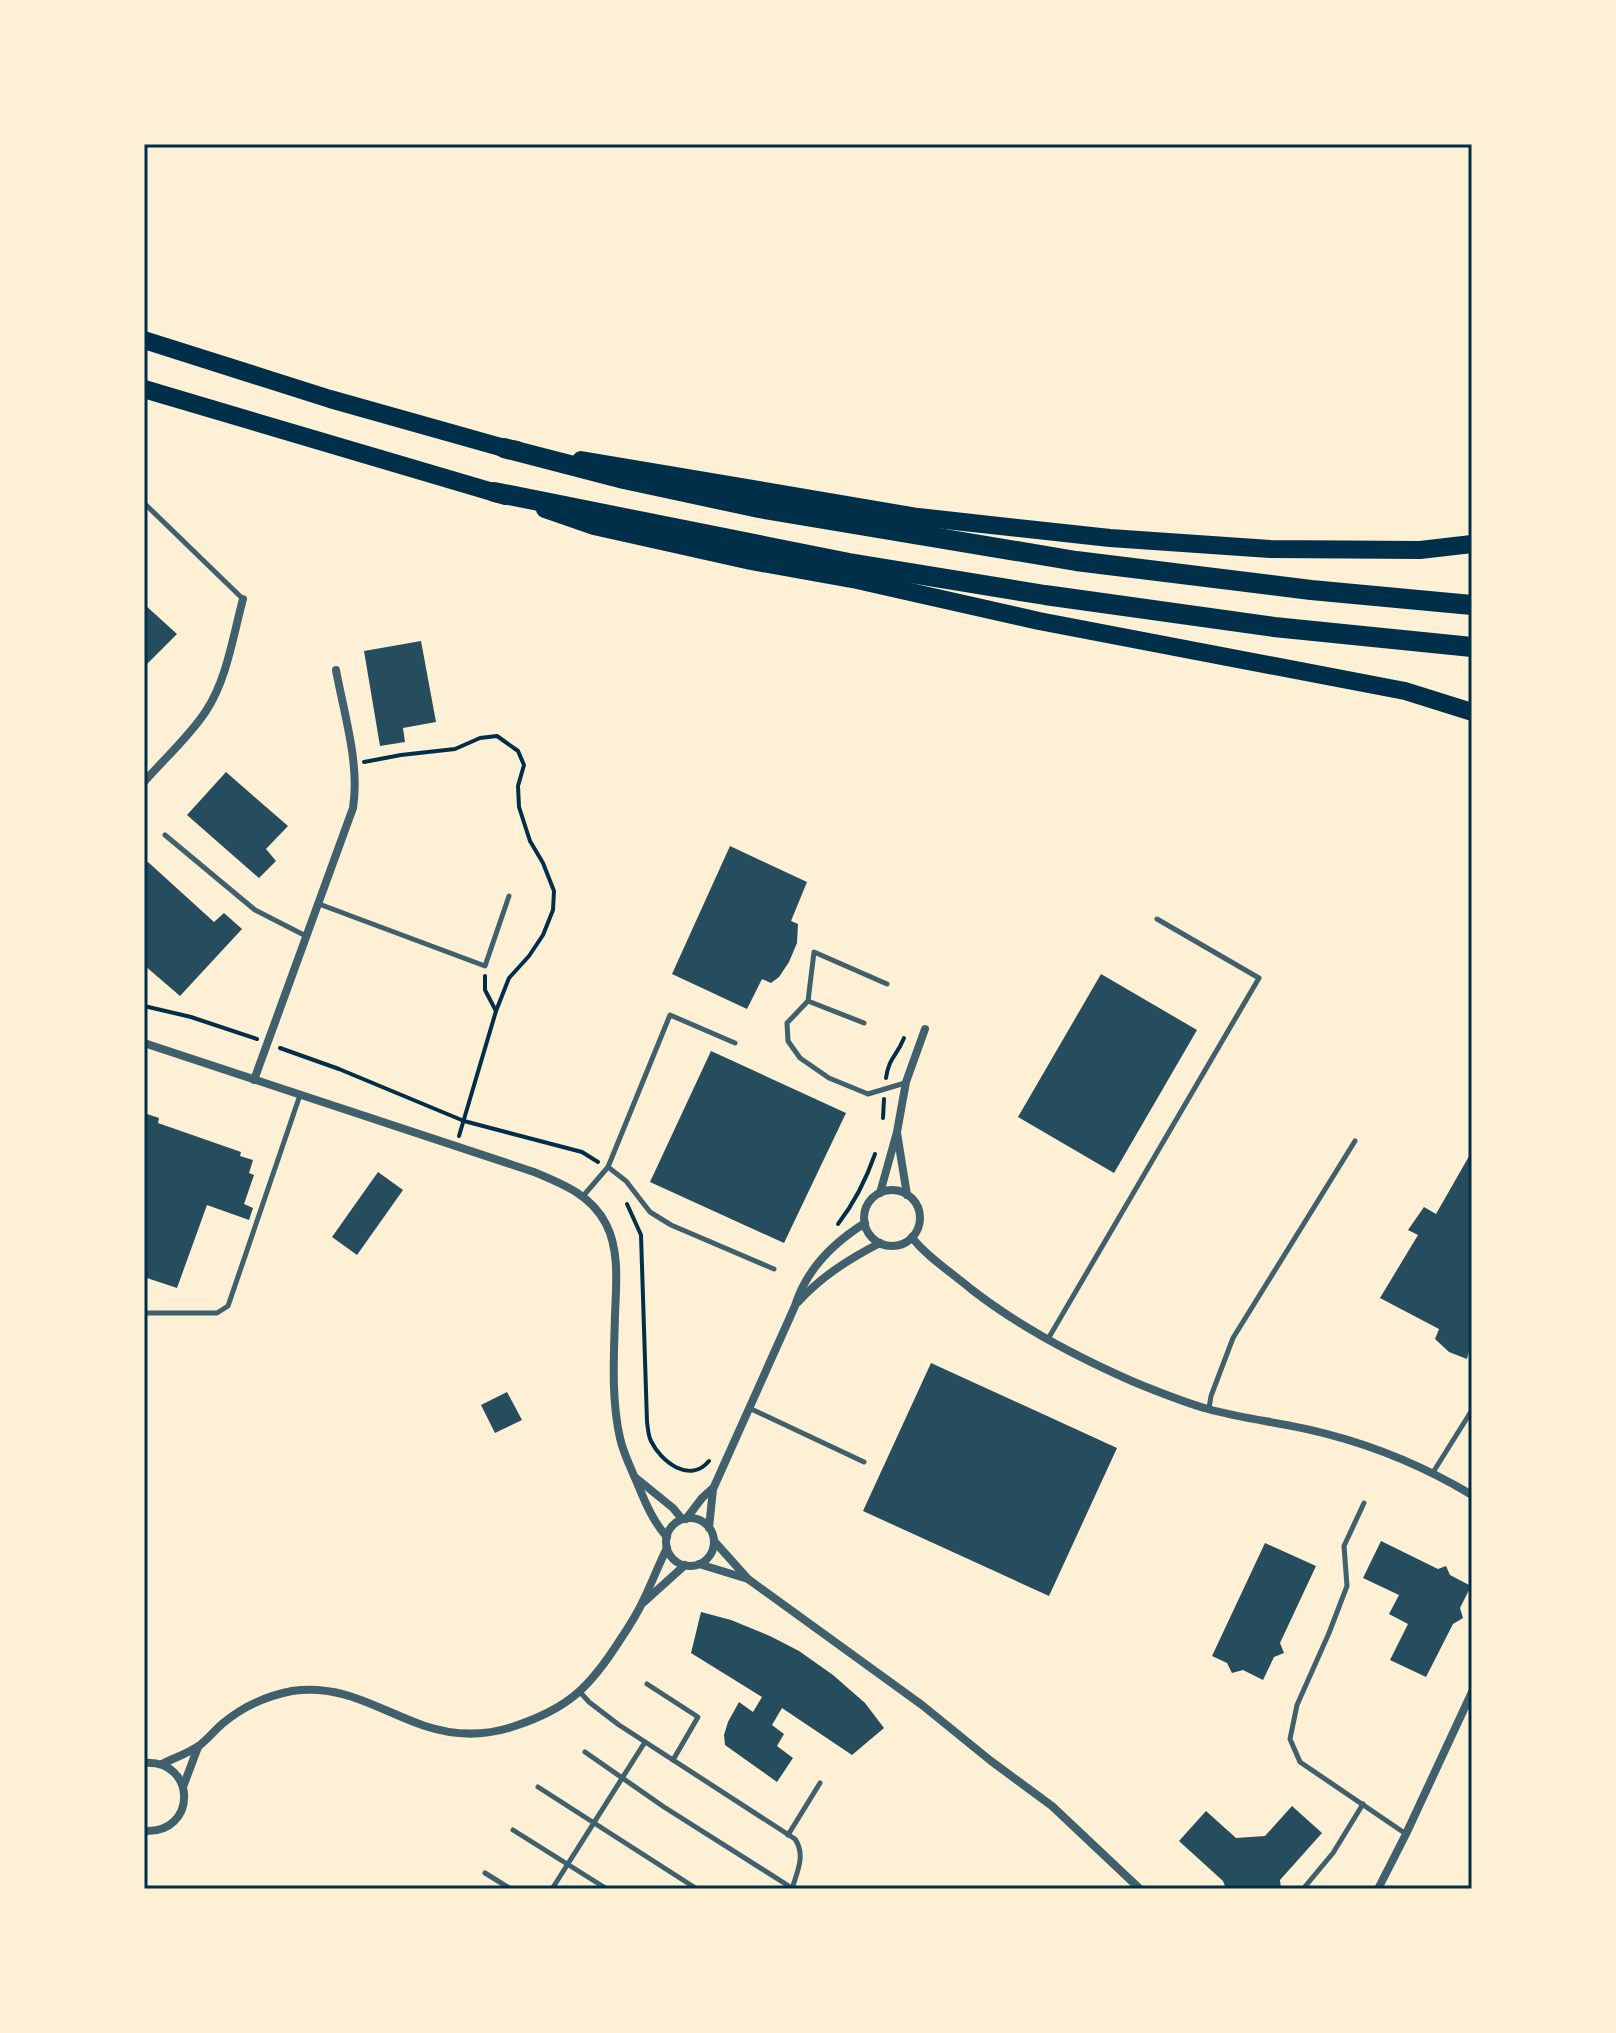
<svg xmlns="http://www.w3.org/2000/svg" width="1616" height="2033" viewBox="0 0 1616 2033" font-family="Literata,serif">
<rect width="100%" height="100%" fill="#fdf0d5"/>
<g fill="#264d5e">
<path d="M144,604L177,634L144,667Z"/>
<path d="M421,641L436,722L403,728L405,742L380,746L364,651Z"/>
<path d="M226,772L288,826L266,849L276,861L259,878L187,815Z"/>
<path d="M730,846L807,882L791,921L798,924L797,943L789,962L779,977L771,983L762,979L747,1009L672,974Z"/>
<path d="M148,862L214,922L224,913L242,929L180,996L144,965V866Z"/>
<path d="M1101,974L1197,1030L1114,1173L1018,1117Z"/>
<path d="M711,1051L846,1113L784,1243L650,1182Z"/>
<path d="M147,1114L159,1118L158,1123L241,1152L240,1156L253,1160L249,1173L254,1175L244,1204L253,1208L249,1220L207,1205L177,1288L144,1277V1122Z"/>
<path d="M1472,1151V1353L1469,1351L1467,1359L1449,1352L1435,1339L1439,1329L1380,1298L1418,1235L1408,1230L1424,1207L1436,1214Z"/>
<path d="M378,1172L403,1190L357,1255L332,1237Z"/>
<path d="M931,1363L1117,1448L1049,1596L863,1511Z"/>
<path d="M507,1392L522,1420L495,1433L481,1405Z"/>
<path d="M1381,1541L1438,1569L1446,1566L1450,1575L1471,1586L1460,1608L1463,1618L1453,1624L1426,1677L1390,1660L1408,1624L1389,1614L1399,1595L1363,1578Z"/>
<path d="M1265,1543L1316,1566L1280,1643L1284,1653L1274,1657L1263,1680L1243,1670L1232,1673L1227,1663L1212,1656Z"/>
<path d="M701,1612L731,1620L770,1636L799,1651L833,1675L865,1703L884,1728L852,1755L782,1708L772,1725L784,1734L777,1746L793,1758L777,1782L725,1745L724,1735L728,1722L739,1702L753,1712L762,1697L691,1653Z"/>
<path d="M1292,1806L1322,1833L1280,1880L1281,1889H1226L1223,1881L1179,1841L1206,1811L1236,1838L1265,1836Z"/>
</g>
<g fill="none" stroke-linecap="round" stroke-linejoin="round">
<g stroke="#003049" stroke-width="4">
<path d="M364,762L401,755L455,749L480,738L497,736L518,751L524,765L518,786L519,807L530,841L543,863L554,891L553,910L543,935L529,956L509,978L496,1011L459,1136"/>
<path d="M485,976V990L496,1011"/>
<path d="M144,1006L191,1017L257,1039"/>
<path d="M280,1048L339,1069L464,1121L582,1152L598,1162"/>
<path d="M886,1078C889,1057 897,1056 904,1038"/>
<path d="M883,1118L884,1099"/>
<path d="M627,1204L641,1235L647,1422C648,1428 648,1435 651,1441C661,1462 690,1484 709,1461"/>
<path d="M838,1224C855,1202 866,1180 875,1154"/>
</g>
<g stroke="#3f606c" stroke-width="5">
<path d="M144,503L243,599"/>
<path d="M165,835L255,910L306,936"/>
<path d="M319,904L485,966L509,896"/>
<path d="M887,984L814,952L808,1001L787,1023L788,1041L800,1058L829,1078L868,1094L905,1083"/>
<path d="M808,1001L864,1023"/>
<path d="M608,1167L626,1181L650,1212L671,1225L774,1269"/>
<path d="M584,1195L608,1167L670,1015L735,1043"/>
<path d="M144,1313H217L228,1306L300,1095"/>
<path d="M1048,1339L1259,978L1157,919"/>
<path d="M749,1408L864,1462"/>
<path d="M1209,1408L1211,1396L1233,1338L1355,1141"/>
<path d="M1432,1474L1472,1410"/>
<path d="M1364,1503L1344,1546L1347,1586L1329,1633L1297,1705L1290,1739L1300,1762L1406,1834"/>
<path d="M647,1684L698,1717L673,1760"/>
<path d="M580,1692L589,1702L619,1725L795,1839C806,1855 797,1872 792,1889"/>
<path d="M585,1752L664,1807L792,1888"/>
<path d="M538,1787L697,1889"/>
<path d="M513,1830L607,1889"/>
<path d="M788,1835L820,1783"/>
<path d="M485,1873L511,1889"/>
<path d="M552,1889L645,1742"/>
<path d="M1303,1889L1333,1853L1363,1804"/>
</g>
<g stroke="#3f606c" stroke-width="8">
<path d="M144,782C164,759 189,737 206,711C227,679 233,636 243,599"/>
<path d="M144,1043L534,1172C563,1184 591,1195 606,1224C620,1251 616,1286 615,1315C614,1355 611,1399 620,1438C623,1452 629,1464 635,1478C644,1499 651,1519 667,1537"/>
<path d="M254,1080L353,808C360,764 344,714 336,670"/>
<path d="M897,1133L907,1195"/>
<circle cx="892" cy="1218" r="28"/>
<path d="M880,1193L897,1132L906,1082L925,1029"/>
<path d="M912,1237C922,1253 956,1276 971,1289C1021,1328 1077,1357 1134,1382C1159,1392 1183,1402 1208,1409C1247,1420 1288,1423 1327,1434C1377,1447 1427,1468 1472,1495"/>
<path d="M798,1302C822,1276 849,1259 880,1243"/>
<path d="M636,1478L673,1508L682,1519"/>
<circle cx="690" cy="1542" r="24"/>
<path d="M686,1519L702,1498L712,1489"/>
<path d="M709,1528L713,1489L795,1306C806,1270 833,1243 865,1223"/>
<path d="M714,1541L748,1579L922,1705L991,1761L1052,1806L1140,1889"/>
<path d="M699,1564L748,1579"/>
<path d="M644,1602L685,1565"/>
<path d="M144,1763C197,1759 198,1834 144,1831"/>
<path d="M162,1764C174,1758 189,1753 200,1745C208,1739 214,1731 222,1724C242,1707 266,1696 292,1691C344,1683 380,1711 425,1726C455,1736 486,1736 515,1726C569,1708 590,1687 620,1640C628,1628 636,1616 642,1603C651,1585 658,1566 667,1548"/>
<path d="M183,1787L198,1747"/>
<path d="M1378,1889L1406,1834L1472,1692"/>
</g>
<g stroke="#003049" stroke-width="18">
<path d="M144,340L330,399L504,448L517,450"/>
<path d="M144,389L506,496"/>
<path d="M581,460L918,517L1110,538L1270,549L1420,550L1472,544"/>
<path d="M545,509L594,526L751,561L857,580L1039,621L1405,691L1472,712"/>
</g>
<g stroke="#003049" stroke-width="20">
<path d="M504,448L624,479L759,508L1076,561L1311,590L1472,605"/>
<path d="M494,492L849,563L1045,595L1274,627L1472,647"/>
</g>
</g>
<rect width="1616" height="2033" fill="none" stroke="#fdf0d5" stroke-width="292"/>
<rect x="146" y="146" width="1324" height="1741" fill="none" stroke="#003049" stroke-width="3"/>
</svg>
